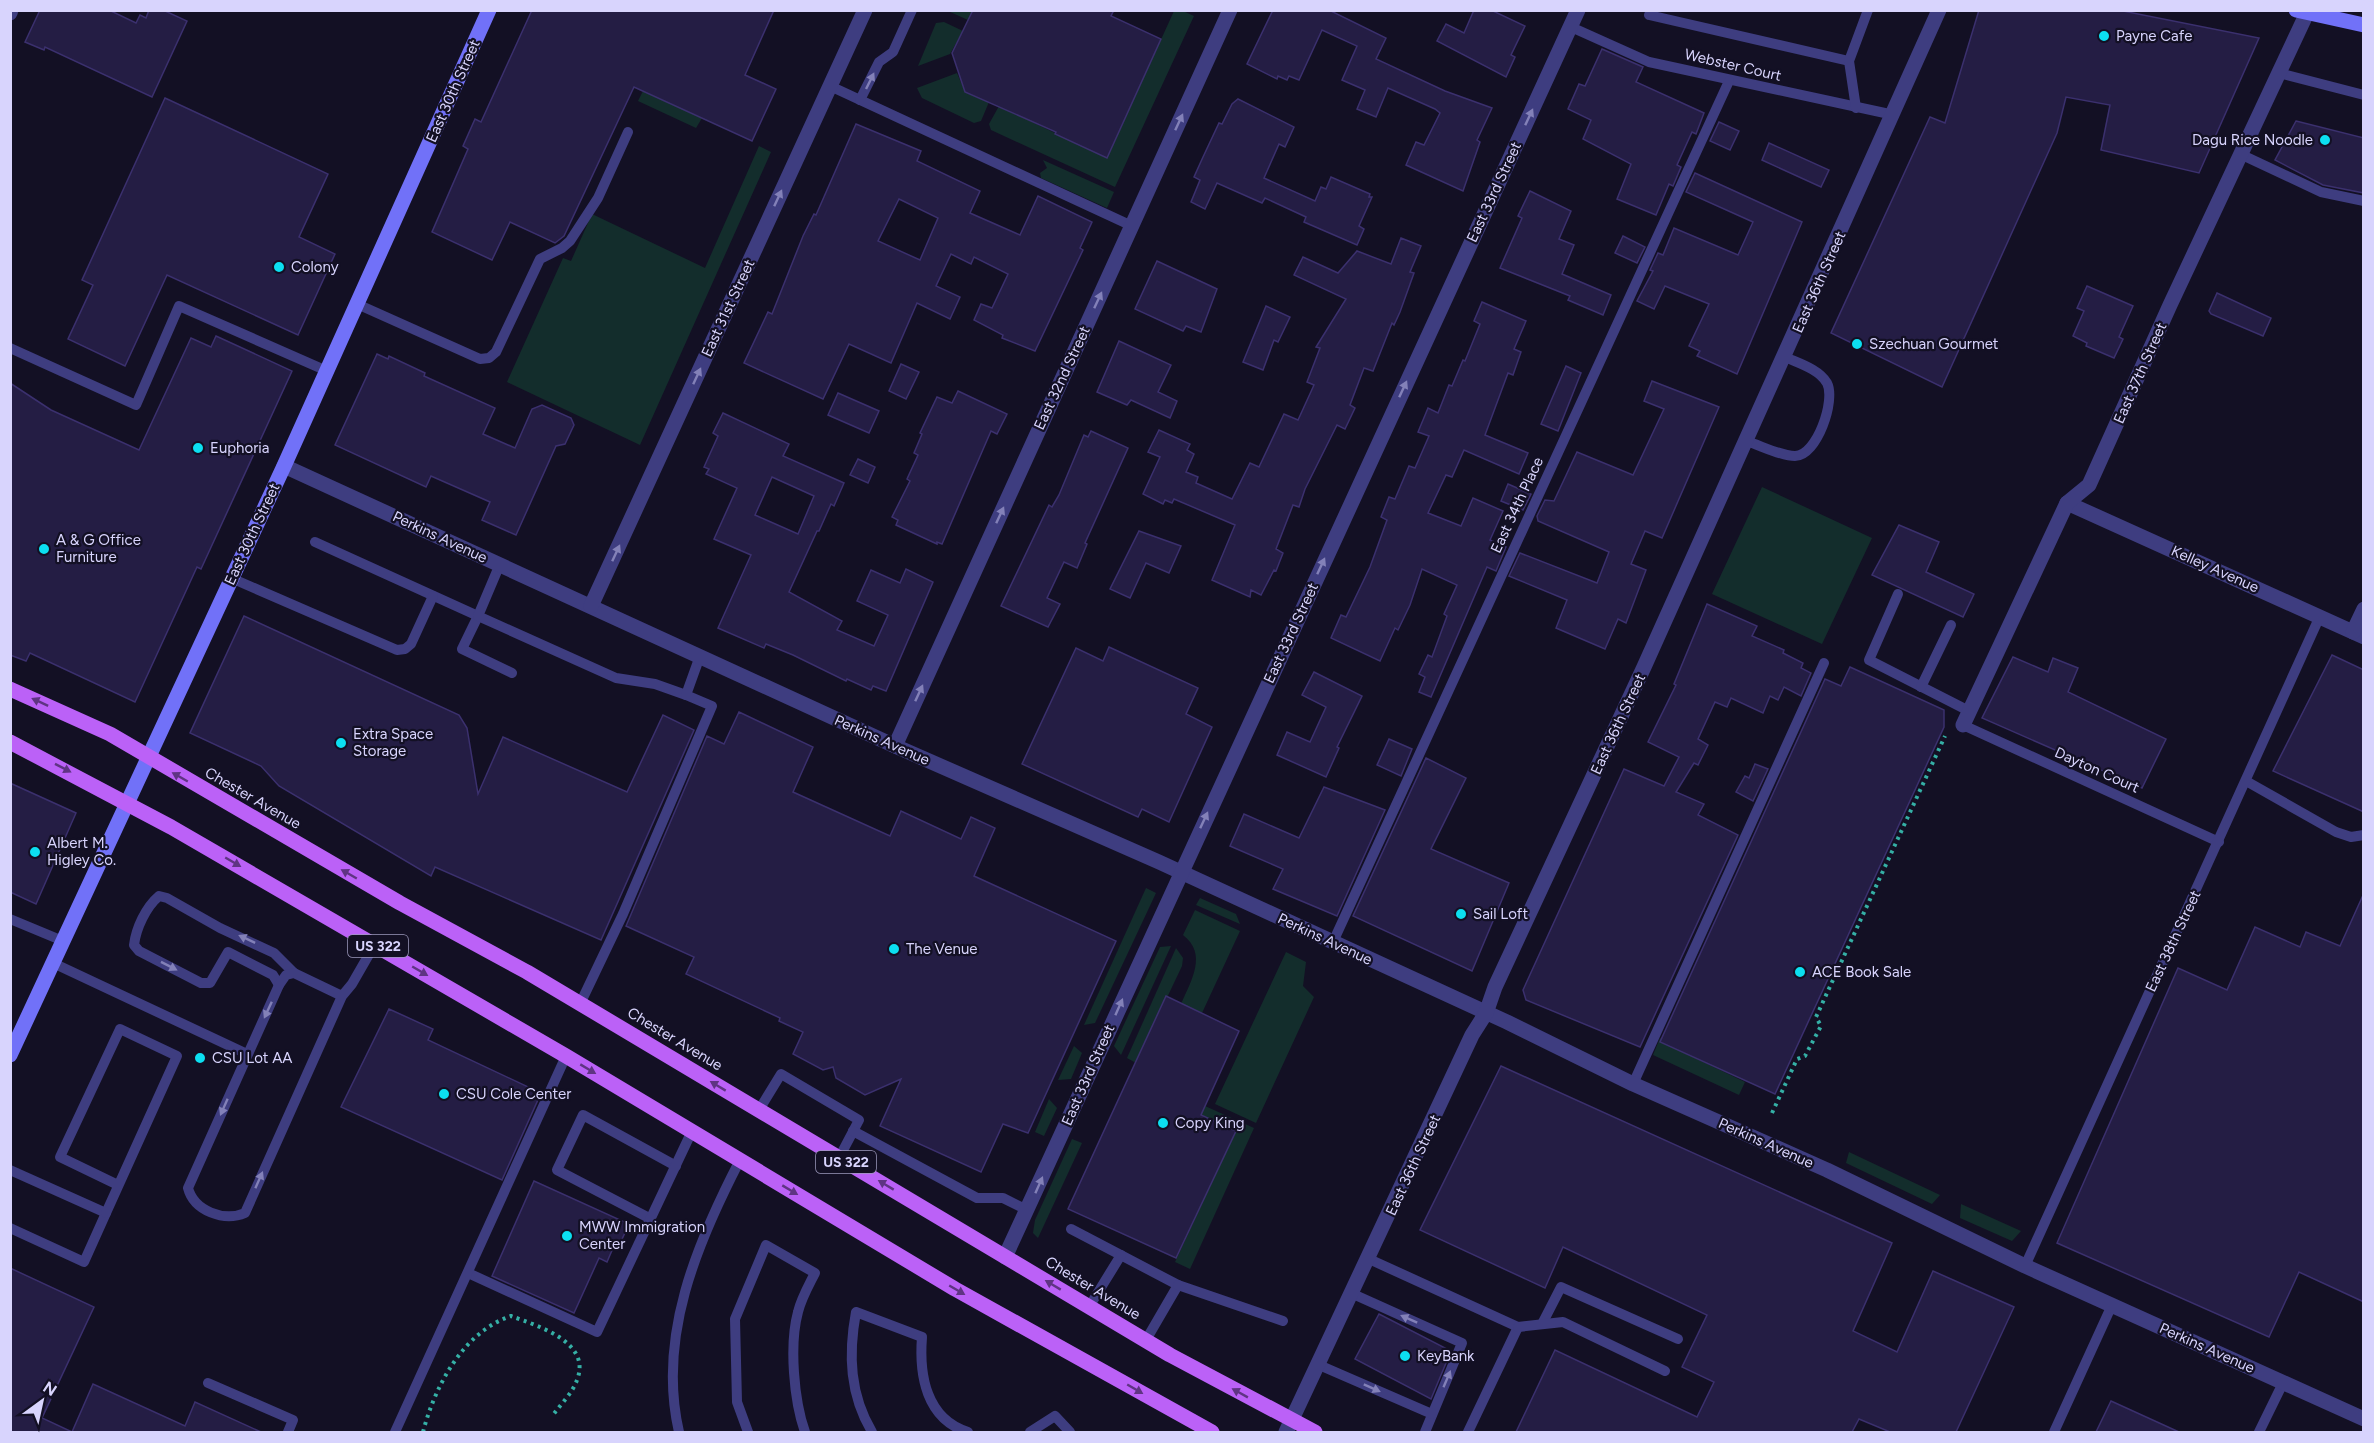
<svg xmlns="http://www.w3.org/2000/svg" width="2374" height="1443" viewBox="0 0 2374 1443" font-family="Figtree,sans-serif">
<rect width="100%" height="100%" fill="#131024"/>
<g fill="#132d2c">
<path d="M948,11H973L968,20Z"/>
<path d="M1174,11H1183L1194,16L1115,187L991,130L989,124L999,106L1107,158Z"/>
<path d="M944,22L963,31L950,54L918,66L936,23Z"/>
<path d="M957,73L965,92L989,102L981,121L974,123L922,98L917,88Z"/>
<path d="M643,91L702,118L696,128L638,101Z"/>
<path d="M759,146L771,152L640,445L507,382L563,258L571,261L592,214L705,268Z"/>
<path d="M1043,160L1114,192L1107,208L1041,178L1040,173L1047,168Z"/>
<path d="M1762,487L1872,538L1822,644L1712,594Z"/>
<path d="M1146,888L1156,893L1095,1023L1084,1025Z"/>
<path d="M1200,898L1236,914L1240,924L1196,905Z"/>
<path d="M1195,910L1240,931L1202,1013L1181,1004C1191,981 1208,954 1183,935Z"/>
<path d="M1171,946L1121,1055L1114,1046L1160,947Z"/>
<path d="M1176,948L1183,958L1182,966L1136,1063L1127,1058Z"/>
<path d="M1286,952L1306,962L1303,986L1314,997L1256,1123L1215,1104Z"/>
<path d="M1660,1038L1668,1042V1045L1745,1082L1739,1095L1653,1055Z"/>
<path d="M1074,1046L1082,1053L1071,1079L1058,1080Z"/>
<path d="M1049,1099L1057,1108L1044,1136L1035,1132Z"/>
<path d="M1205,1106L1254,1128L1190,1269L1175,1262L1236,1131L1201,1115Z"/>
<path d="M1072,1139L1082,1143L1038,1238L1033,1233L1035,1220Z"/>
<path d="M1849,1152L1940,1195L1932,1204L1846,1163Z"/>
<path d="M1961,1204L2021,1231L2012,1241L1960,1218Z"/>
</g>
<g fill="#241d44" stroke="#3b306e" stroke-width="1.5" fill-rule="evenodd">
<path d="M40,10H109L136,23L140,15L146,18L149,10H163L187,21L152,97L45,47L44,50L25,42Z"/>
<path d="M532,10H774L745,75L776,89L752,141L634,87L564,236L555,243L510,222L492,260L432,232L468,149L463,146L475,119L481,122Z"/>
<path d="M973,10H1114L1111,16L1161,39L1107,158L1055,134L1056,132L965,92L952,53Z"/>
<path d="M1273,10H1329L1386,38L1376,59L1445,91L1492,108L1477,140L1480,142L1463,191L1406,165L1416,142L1424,145L1440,113L1435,109L1388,88L1376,117L1357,109L1365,90L1342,80L1357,46L1322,30L1299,80L1289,76L1287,80L1278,76L1277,79L1247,64Z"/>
<path d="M1474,10H1491L1525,26L1511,55L1515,57L1506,77L1437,41L1446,24L1464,33Z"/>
<path d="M1979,10H2118L2259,38L2199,173L2101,150L2110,105L2066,97L2057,133L1942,387L1831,333L1930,117L1945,123Z"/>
<path d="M1602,49L1643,67L1636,82L1704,113L1696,134L1692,132L1677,165L1681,167L1673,186L1669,184L1656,215L1617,199L1631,164L1583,139L1591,120L1568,109L1579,84L1585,86Z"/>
<path d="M165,98L328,174L299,237L335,254L298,335L167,275L125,366L68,339L93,285L82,280Z"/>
<path d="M1238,99L1294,127L1285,147L1279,144L1264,178L1315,201L1321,187L1326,189L1331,177L1370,194L1369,197H1372L1359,226L1364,229L1357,245L1304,222L1306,217L1265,198L1262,203L1217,183L1205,209L1191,202L1200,180L1194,177L1203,157L1219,123L1222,124L1232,104Z"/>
<path d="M2296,121L2364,138V193L2323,185L2275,160Z"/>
<path d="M1719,122L1739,131L1730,150L1710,141Z"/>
<path d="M856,124L921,151L917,161L980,191L970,213L1020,235L1038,196L1092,222L1080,248L1083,250L1035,351L1002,338L1003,335L974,320L981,304L992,308L1008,274L974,257L971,264L951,254L936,286L960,297L950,319L917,303L891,363L849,344L823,399L744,363L768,312L772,314L803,236L814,214L816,215ZM899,199L938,218L920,260L878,241Z"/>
<path d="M1769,143L1829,170L1821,187L1762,160Z"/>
<path d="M1695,173L1802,222L1737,374L1697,356L1700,351L1689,346L1709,304L1665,286L1654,309L1637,301L1653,271L1650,270L1658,253L1663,255L1674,228L1738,255L1753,222L1686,192Z"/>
<path d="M1530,191L1571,211L1559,239L1574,245L1562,274L1611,295L1603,315L1568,300L1570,296L1500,268L1522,218L1518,216Z"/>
<path d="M1623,236L1645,247L1637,263L1615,253Z"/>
<path d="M1401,238L1421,246L1410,272L1414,273L1400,312L1394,325L1392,323L1373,371L1364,368L1350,405L1355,408L1345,429L1337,425L1305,489L1299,507L1293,505L1276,549L1283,553L1276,571L1274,570L1261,595L1251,590L1250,597L1212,580L1235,525L1174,499L1172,503L1165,500L1163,504L1143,494L1160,457L1148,452L1159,430L1190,444L1187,450L1194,454L1186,472L1198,477L1196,483L1232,499L1250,463L1259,467L1284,414L1298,420L1314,385L1307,382L1320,348L1316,347L1346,299L1294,275L1303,257L1338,273L1357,251L1391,264Z"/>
<path d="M1157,261L1217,289L1201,332L1186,326L1183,331L1135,309Z"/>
<path d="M2087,286L2133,306L2119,337L2123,339L2114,358L2086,346L2087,343L2073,336L2084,311L2077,308Z"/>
<path d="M2217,293L2271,318L2263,336L2211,314L2209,311Z"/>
<path d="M1482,302L1526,321L1514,349L1521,352L1513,375L1508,373L1485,435L1528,453L1519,474L1464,450L1452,477L1446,475L1428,513L1461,526L1473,498L1503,511L1490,540L1506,547L1496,571L1487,567L1431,697L1419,692L1425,677L1419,674L1428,655L1432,657L1447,616L1444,614L1457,585L1422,569L1410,605L1398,630L1395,628L1380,661L1331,638L1341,615L1346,617L1370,567L1387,520L1381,517L1389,497L1395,499L1409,466L1415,468L1429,436L1418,432L1428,408L1438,413L1449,385L1452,386L1463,360L1465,361L1480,324L1474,321Z"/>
<path d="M1266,306L1290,317L1278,342L1274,340L1263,370L1243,362Z"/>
<path d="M216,336L292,371L201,569L197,567L135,702L30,653L26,661L10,655V383L51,410L139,450L191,338L211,347Z"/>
<path d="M1119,341L1171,365L1158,392L1177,401L1170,418L1131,400L1127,405L1097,392Z"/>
<path d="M377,354L388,359L389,356L425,373L424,376L495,408L483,434L515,448L532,409L542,405L571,418L574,425L565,444L556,446L516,535L482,520L490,502L431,476L426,487L335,445Z"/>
<path d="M901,364L919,372L906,399L889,391Z"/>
<path d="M1566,366L1581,373L1558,431L1541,424Z"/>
<path d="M1652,381L1719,407L1662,538L1645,531L1631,564L1646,570L1626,623L1618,619L1605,649L1556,628L1567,600L1509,576L1520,553L1597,583L1609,552L1538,521L1537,516L1545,500L1554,501L1577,452L1633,475L1664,409L1644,401Z"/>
<path d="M958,391L1007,414L997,434L991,431L942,544L937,542V544L896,525L898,520L892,517L910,481L907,479L918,455L914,453L922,434L920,433L937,397L952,403Z"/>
<path d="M838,393L879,411L869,433L828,415Z"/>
<path d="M723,413L789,444L783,456L844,483L834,506L831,504L819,531H817L789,592L842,621L837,630L874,646L888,615L857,601L871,570L900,583L906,569L933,582L886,691L873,686L871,690L847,679L846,681L793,655L766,644L764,648L718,628L751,555L714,539L737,488L706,474L709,469L704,467L718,436L713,433ZM772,477L814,496L798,534L755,515Z"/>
<path d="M1091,431L1128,448L1085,543L1087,544L1077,568L1064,562L1047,598L1060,604L1048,627L1001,606L1049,505L1052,507L1059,495L1084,435L1088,437Z"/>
<path d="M858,459L875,467L868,483L850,475Z"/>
<path d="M1508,484L1531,494L1523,510L1501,501Z"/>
<path d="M1899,525L1939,542L1926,572L1974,594L1963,617L1872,575Z"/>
<path d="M1139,531L1181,546L1169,573L1146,563L1130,598L1110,589Z"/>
<path d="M1707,604L1757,626L1752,636L1784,650L1783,653L1803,663L1801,668L1811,673L1801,696L1784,687L1778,700L1770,696L1763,713L1731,698L1727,707L1715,702L1698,739L1708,745L1698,765L1694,763L1676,792L1704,804L1698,815L1738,835L1640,1047L1526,1000L1523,990L1624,769L1664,786L1679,757L1648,742L1676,685L1674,684Z"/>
<path d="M244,616L459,715L467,728L478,794L503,737L627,792L663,715L694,730L601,940L435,867L431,876L279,786L261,766L190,733Z"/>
<path d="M1109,647L1198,688L1186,714L1212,727L1169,822L1142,809L1138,817L1022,764L1076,648L1103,661Z"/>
<path d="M2332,655L2364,670V812L2273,771Z"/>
<path d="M2013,657L2048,672L2053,658L2078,668L2068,692L2166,739L2142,788L1982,718Z"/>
<path d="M1850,667L1944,710V727L1775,1094L1660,1042L1825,679L1841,686Z"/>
<path d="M1314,672L1362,696L1337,747L1339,748L1326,777L1277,755L1287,732L1310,742L1326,707L1302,695Z"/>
<path d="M739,712L813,747L793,792L890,836L901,811L961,839L971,817L995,828L974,876L1116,941L1028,1133L1003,1124L981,1172L880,1126L901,1079L865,1095L836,1078L833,1067L823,1070L793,1054L803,1032L779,1021L780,1018L686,974L694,957L626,926L707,736L724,744Z"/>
<path d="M1389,739L1412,749L1401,776L1377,765Z"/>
<path d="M1426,758L1466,778L1431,849L1509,883L1472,971L1353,916Z"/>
<path d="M1755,764L1768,769L1753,801L1736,792L1745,776L1749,778Z"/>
<path d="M10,783L76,813L36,904L10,892Z"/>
<path d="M1324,787L1385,810L1337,916L1273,889L1283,869L1230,846L1244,814L1299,838Z"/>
<path d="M2364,893V1302L2299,1272L2269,1337L2057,1243L2178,968L2227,990L2255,927L2300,947L2306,932L2340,946Z"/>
<path d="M1166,996L1239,1031L1201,1115L1236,1131L1176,1258L1068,1209Z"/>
<path d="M389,1009L433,1029L428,1040L541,1093L502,1180L341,1107Z"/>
<path d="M1501,1066L1892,1243L1853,1331L1897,1352L1933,1271L2014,1307L1956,1432H1890L1859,1419L1852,1432H1516L1555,1350L1697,1417L1714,1382L1682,1367L1707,1315L1563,1247L1545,1288L1420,1230Z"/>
<path d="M534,1181L629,1224L617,1250L613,1248L607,1262L599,1258L574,1313L492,1276Z"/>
<path d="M10,1268L94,1307L42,1418L72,1432L93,1384L185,1426L195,1402L261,1432H10Z"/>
<path d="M1379,1314L1451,1351L1431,1399L1355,1359Z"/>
<path d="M2111,1401L2179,1432H2096Z"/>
</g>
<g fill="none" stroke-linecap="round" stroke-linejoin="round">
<g stroke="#35b0a6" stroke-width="4" stroke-dasharray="3 4.5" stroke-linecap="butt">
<path d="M1772,1113L1797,1059L1805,1056L1821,1026L1816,1017L1945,736"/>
<path d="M423,1432C435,1386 463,1332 511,1316C538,1326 592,1342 577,1380C573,1392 561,1404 553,1415"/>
</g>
<g stroke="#3e3d80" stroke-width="10">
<path d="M1651,10L1649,15L1849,61"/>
<path d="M1571,27L1649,62L1894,115"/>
<path d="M2279,73L2364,95"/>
<path d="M830,86L1132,226"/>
<path d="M860,100L879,62L893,52L912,10"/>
<path d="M1856,108L1849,61L1868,10"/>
<path d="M2240,154L2321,192L2364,201"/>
<path d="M357,304L480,359L489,358L496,352L540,259L562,248L570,241L598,198L628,132"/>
<path d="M10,348L136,405L179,306L327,371"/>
<path d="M1746,441C1760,445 1780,456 1795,456C1817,456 1836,400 1827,383C1819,369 1798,363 1785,357"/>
<path d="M315,542L478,616L462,649L512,673"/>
<path d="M500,564L478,616L616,678L655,684L686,695"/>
<path d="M231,578L397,650L405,649L411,644L433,596"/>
<path d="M1898,594L1869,660L1969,711"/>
<path d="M1921,687L1951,625"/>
<path d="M1963,725L2219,842"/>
<path d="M2246,781L2336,832L2351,837L2364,835"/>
<path d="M10,919L63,941"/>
<path d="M1333,942L1729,81"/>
<path d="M53,963L247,1054"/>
<path d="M279,985L273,975L228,952L210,983H201L139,951L134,945C136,928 146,907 159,896L167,898L220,928L274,953L294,973"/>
<path d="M342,996L294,973L286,975L279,985L188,1188C194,1211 224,1222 245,1213L342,996L352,984L375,944"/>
<path d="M580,1004L623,914L712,706L686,695L700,656"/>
<path d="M1633,1084L1824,663"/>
<path d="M759,1110L781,1074L859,1120L839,1158"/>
<path d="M853,1131L977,1198H1003L1027,1210"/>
<path d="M10,1170L106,1213L84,1262L10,1228"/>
<path d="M106,1213L177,1056L120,1029L60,1157L118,1185"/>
<path d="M651,1219L557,1170L583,1115L676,1166"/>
<path d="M1071,1229L1178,1285L1146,1340"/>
<path d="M1369,1259L1518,1327L1468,1432"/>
<path d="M2025,1266L2320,616"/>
<path d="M468,1273L597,1332L692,1131"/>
<path d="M1178,1285L1283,1321"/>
<path d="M1353,1294L1462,1343L1425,1432"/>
<path d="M1089,1307L1121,1255"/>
<path d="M1542,1324L1561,1287L1678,1339"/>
<path d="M1518,1327L1563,1322L1665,1371"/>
<path d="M1319,1365L1432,1414"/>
<path d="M208,1383L293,1420L288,1432"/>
<path d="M395,1432L566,1056"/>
<path d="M679,1432C657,1337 697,1243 740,1160"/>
<path d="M748,1432L737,1402L735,1319L766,1245L815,1273C809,1285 801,1299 798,1312C789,1345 794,1401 805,1432"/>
<path d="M872,1432C850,1395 848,1355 856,1312L922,1337C919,1375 926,1419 968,1432"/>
<path d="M1030,1432L1055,1416L1070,1432"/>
<path d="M2054,1432L2112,1305"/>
<path d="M2259,1432L2283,1383"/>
</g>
<g stroke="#3e3d80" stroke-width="15">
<path d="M10,13L11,10"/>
<path d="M284,466L895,746L1159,862L1507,1022L1633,1084L1827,1170L2025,1266L2364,1419"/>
<path d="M2067,503L2364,637"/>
<path d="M591,606L865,10"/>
<path d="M2353,632L2364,609"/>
<path d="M1963,725L2067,503L2089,485L2170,305L2307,13"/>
<path d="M895,746L1230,10"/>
<path d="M1005,1257L1578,10"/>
<path d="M1286,1432L1472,1035L1486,1013L1495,987L1644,667L1939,10"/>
</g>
<g stroke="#7171f8" stroke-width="15">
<path d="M2296,10L2364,25"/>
<path d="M10,1055L284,466L489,10"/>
</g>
<g stroke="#bb61f7" stroke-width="15">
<path d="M10,689L110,734L400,903L527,972L1170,1355L1315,1432"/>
<path d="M10,742L171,827L566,1056L955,1289L1212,1432"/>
</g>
</g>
<defs><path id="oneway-solid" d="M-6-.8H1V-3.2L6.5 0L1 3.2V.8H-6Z" transform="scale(1.5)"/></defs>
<g fill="#8381b8">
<use href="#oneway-solid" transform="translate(870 81) rotate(-64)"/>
<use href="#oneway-solid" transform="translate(1529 117) rotate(-65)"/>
<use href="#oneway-solid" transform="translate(1179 122) rotate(-65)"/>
<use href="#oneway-solid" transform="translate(778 198) rotate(-65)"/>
<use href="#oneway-solid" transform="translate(1098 300) rotate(-65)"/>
<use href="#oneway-solid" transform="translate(697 376) rotate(-65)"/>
<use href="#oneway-solid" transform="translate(1403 389) rotate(-65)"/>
<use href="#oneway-solid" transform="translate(1000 515) rotate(-65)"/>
<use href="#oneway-solid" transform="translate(616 553) rotate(-65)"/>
<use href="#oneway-solid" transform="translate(1321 566) rotate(-65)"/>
<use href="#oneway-solid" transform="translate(919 693) rotate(-65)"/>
<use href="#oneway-solid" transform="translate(1204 820) rotate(-65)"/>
<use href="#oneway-solid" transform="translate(247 939) rotate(-155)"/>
<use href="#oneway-solid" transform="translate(169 966) rotate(27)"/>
<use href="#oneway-solid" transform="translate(1119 1007) rotate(-66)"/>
<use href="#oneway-solid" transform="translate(268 1010) rotate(115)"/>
<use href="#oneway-solid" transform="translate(224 1107) rotate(114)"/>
<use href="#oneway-solid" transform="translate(259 1180) rotate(-66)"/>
<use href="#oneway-solid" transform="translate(1039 1185) rotate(-66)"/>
<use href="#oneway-solid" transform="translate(1409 1319) rotate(-156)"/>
<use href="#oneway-solid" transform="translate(1447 1379) rotate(-67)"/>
<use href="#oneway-solid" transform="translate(1372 1388) rotate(24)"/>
</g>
<g fill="#5f3483">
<use href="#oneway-solid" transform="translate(40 702) rotate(-155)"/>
<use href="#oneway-solid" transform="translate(63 768) rotate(27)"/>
<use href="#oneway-solid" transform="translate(180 777) rotate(-150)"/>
<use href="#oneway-solid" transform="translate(233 862) rotate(30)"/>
<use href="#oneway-solid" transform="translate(349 874) rotate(-150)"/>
<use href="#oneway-solid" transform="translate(420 971) rotate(30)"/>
<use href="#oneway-solid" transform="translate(588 1069) rotate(31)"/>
<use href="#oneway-solid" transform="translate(718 1086) rotate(-149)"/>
<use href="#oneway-solid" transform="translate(886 1185) rotate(-149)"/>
<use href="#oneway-solid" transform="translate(790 1190) rotate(31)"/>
<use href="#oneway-solid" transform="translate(1053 1285) rotate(-149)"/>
<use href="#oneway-solid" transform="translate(957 1290) rotate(30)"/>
<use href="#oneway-solid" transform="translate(1135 1389) rotate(30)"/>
<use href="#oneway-solid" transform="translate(1240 1393) rotate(-151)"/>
</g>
<g fill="#0cdff1" stroke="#131024" stroke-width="2">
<circle cx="2104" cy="36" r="6"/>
<circle cx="2325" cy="140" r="6"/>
<circle cx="279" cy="267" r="6"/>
<circle cx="1857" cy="344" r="6"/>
<circle cx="198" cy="448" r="6"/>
<circle cx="44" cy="549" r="6"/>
<circle cx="341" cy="743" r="6"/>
<circle cx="35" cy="852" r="6"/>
<circle cx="1461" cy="914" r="6"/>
<circle cx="894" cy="949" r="6"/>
<circle cx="1800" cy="972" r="6"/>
<circle cx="200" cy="1058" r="6"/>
<circle cx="444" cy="1094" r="6"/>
<circle cx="1163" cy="1123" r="6"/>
<circle cx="567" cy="1236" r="6"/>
<circle cx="1405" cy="1356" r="6"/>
</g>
<g text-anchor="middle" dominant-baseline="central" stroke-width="4.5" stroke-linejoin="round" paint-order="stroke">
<g fill="#131024" stroke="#9d99bc" stroke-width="1.5">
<rect x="348" y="935" width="60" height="22" rx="4.5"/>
<rect x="816" y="1151" width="60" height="22" rx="4.5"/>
</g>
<g font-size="14" font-weight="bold" fill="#d8d4fd">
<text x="378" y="946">US 322</text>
<text x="846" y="1162">US 322</text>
</g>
<g font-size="15" fill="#d8d4fd" stroke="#131024" text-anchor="start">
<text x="2116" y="36">Payne Cafe</text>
<text x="2313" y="140" text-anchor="end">Dagu Rice Noodle</text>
<text x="291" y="267">Colony</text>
<text x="1869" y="344">Szechuan Gourmet</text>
<text x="210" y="448">Euphoria</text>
<text x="56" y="540">A &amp; G Office<tspan x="56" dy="17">Furniture</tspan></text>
<text x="353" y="734">Extra Space<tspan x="353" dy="17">Storage</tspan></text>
<text x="47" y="843">Albert M.<tspan x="47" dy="17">Higley Co.</tspan></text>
<text x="1473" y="914">Sail Loft</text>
<text x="906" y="949">The Venue</text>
<text x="1812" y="972">ACE Book Sale</text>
<text x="212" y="1058">CSU Lot AA</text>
<text x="456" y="1094">CSU Cole Center</text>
<text x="1175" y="1123">Copy King</text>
<text x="579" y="1227">MWW Immigration<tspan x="579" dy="17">Center</tspan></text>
<text x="1417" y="1356">KeyBank</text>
</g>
<g font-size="15" fill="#d8d4fd" stroke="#131024">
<text transform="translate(1733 65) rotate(13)">Webster Court</text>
<text transform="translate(453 91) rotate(-66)">East 30th Street</text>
<text transform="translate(1494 192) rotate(-65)">East 33rd Street</text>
<text transform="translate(1819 282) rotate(-66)">East 36th Street</text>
<text transform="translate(728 308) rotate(-65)">East 31st Street</text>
<text transform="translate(2140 373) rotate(-66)">East 37th Street</text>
<text transform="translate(1062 378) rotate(-65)">East 32nd Street</text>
<text transform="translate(1517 505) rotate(-65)">East 34th Place</text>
<text transform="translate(252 534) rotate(-65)">East 30th Street</text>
<text transform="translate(440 537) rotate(25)">Perkins Avenue</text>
<text transform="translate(2215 569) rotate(24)">Kelley Avenue</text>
<text transform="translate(1291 633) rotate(-65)">East 33rd Street</text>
<text transform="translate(1618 724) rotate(-65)">East 36th Street</text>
<text transform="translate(882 740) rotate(24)">Perkins Avenue</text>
<text transform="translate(2097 770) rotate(24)">Dayton Court</text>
<text transform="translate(253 798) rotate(30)">Chester Avenue</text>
<text transform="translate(1325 939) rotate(25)">Perkins Avenue</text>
<text transform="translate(2173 941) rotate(-65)">East 38th Street</text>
<text transform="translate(675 1039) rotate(31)">Chester Avenue</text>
<text transform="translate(1088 1075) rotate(-66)">East 33rd Street</text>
<text transform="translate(1766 1143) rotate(24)">Perkins Avenue</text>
<text transform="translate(1413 1165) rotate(-65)">East 36th Street</text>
<text transform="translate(1093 1288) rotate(31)">Chester Avenue</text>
<text transform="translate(2207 1348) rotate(24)">Perkins Avenue</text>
</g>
</g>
<rect width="2374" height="1443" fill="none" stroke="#d8d4fd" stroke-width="24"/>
<g transform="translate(42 1401) rotate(33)" stroke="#131024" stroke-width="4.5" paint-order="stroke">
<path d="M0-4.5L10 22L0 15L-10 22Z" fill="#d8d4fd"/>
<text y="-9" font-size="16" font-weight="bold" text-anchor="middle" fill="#d8d4fd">N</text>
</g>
</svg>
